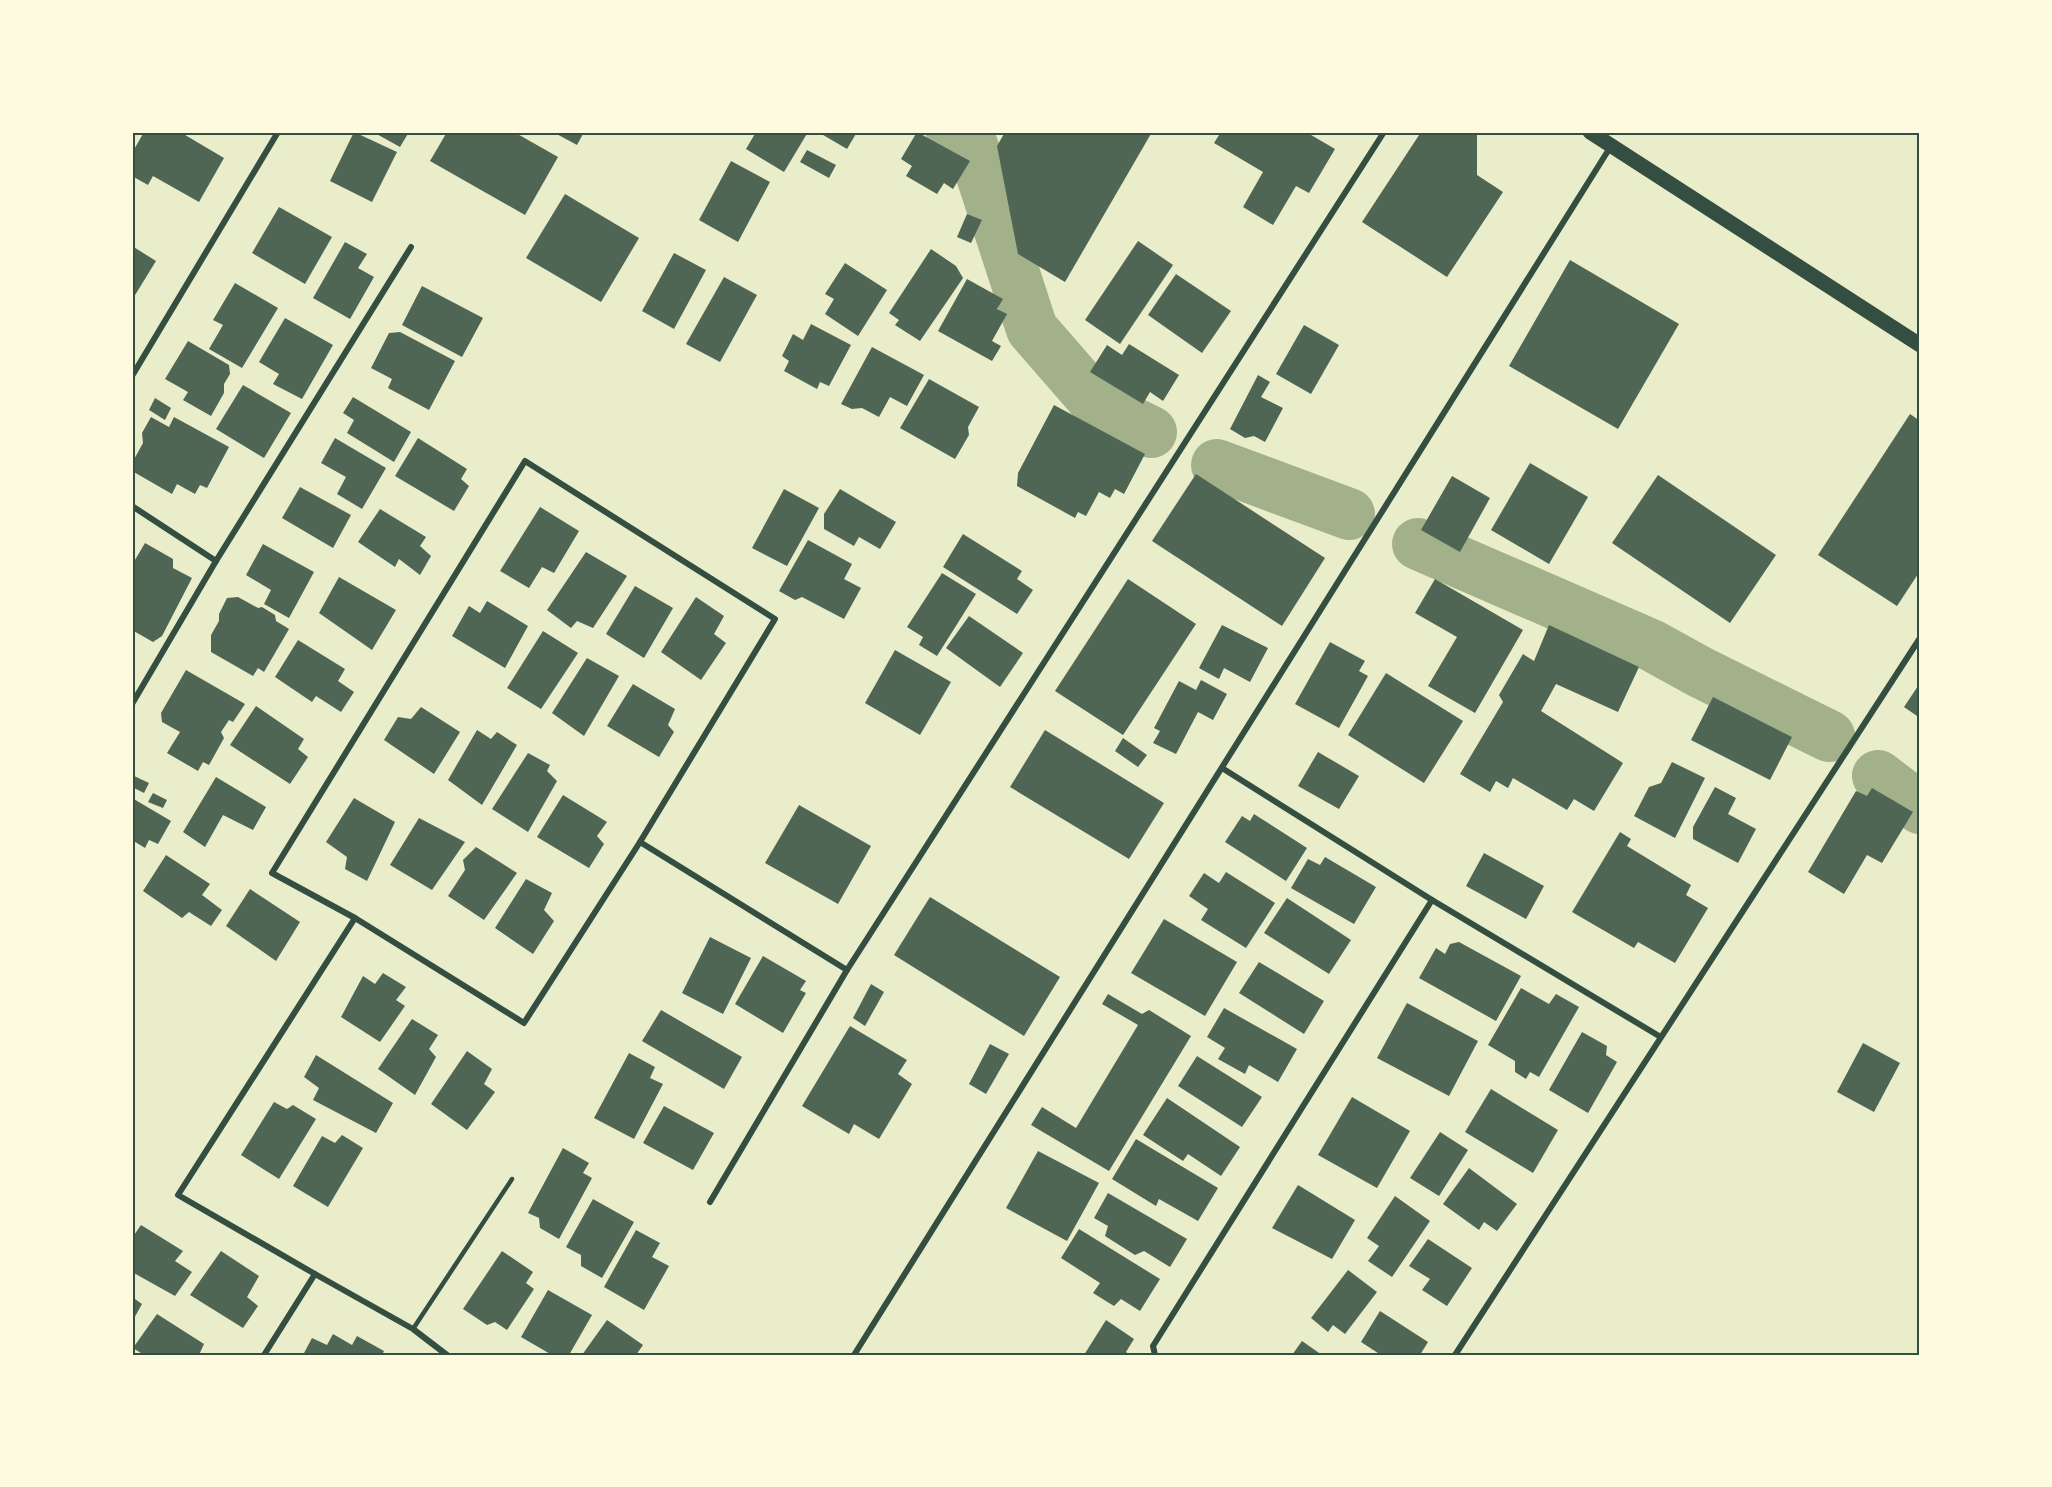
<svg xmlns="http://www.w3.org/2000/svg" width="2052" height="1487" viewBox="0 0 2052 1487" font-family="'Source Sans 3',sans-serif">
<rect width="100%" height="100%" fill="#e9edc9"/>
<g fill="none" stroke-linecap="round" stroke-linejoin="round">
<g stroke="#a3b18a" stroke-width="52">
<path d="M952,132L972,145L1032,329L1099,406L1151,432"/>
<path d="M1217,465L1349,514"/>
<path d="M1418,544L1651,645L1700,672L1829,736"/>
<path d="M1878,776L1920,808"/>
</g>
</g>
<g fill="#4f6655">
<path d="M144,132H180L224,158L199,202L153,176L148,185L132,176V153Z"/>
<path d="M354,132L397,152L372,202L330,181Z"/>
<path d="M373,132H409L400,147Z"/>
<path d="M447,132H514L558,157L525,215L430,161Z"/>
<path d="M553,132H584L577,145Z"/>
<path d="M756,132H808L784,172L746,149Z"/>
<path d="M818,132H857L847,149Z"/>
<path d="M917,132L970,161L953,189L944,183L937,194L906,176L912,166L901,159Z"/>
<path d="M1005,132H1152L1065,282L1018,254L997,146Z"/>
<path d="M1221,132H1306L1335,149L1309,193L1296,186L1273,225L1243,207L1263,172L1214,143Z"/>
<path d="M1421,132L1477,134V175L1503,192L1447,277L1362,222Z"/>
<path d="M807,150L836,165L829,178L800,162Z"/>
<path d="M731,161L770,182L738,242L699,220Z"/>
<path d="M565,194L639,238L601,302L526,258Z"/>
<path d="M279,207L332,237L305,284L252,253Z"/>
<path d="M967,214L982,220L971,243L957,237Z"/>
<path d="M1138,241L1173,265L1120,344L1085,320Z"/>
<path d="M345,242L367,254L358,268L374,277L350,319L313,298Z"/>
<path d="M132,246L156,261L132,300Z"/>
<path d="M931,249L956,266L963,278L920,341L895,325L899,320L889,313Z"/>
<path d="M674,253L706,270L674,329L642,311Z"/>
<path d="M1570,260L1679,324L1618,429L1509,366Z"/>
<path d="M845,263L887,290L858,336L825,314L834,299L825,294Z"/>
<path d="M1176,274L1231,311L1202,353L1148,315Z"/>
<path d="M724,277L757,295L720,362L686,344Z"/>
<path d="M967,279L1003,299L997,309L1007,314L992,341L1001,346L992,361L938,331Z"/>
<path d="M235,283L278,308L242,368L209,349L223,325L213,320Z"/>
<path d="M422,286L483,318L462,357L402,325Z"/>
<path d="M285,318L333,345L302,399L273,384L279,374L259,362Z"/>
<path d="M811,324L851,345L829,386L820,382L817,389L784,371L789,361L782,356L793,334L803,340Z"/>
<path d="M1304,325L1339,345L1311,394L1276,374Z"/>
<path d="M400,332L455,361L429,410L388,388L392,379L371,368L389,333Z"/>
<path d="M188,341L229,365L230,374L224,384V393L211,416L183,400L188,392L165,379Z"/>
<path d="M1129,344L1179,375L1163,401L1150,392L1143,404L1090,372L1107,345L1122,355Z"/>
<path d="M872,347L924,375L907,406L890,397L879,417L862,408L852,409L841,404Z"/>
<path d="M1258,375L1270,382L1261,397L1283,408L1265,442L1254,436L1245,438L1230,429Z"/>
<path d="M929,379L979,407L968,427L969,435L955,459L900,428Z"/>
<path d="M243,385L291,413L264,458L216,429Z"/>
<path d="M353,397L411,432L394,462L347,433L354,420L343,413Z"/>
<path d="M155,398L171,408L165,420L149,410Z"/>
<path d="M1054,405L1145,454L1124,494L1115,489L1110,498L1099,492L1086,516L1078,512L1075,518L1017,486L1018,473Z"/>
<path d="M1910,414L1920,421V571L1897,606L1818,555Z"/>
<path d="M151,417L169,427L174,417L229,447L207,488L200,485L195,494L177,484L172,494L132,471V463L143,443L142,433Z"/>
<path d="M335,438L386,468L362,509L337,494L346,477L321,463Z"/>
<path d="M418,438L467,469L461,479L469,486L454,511L395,476Z"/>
<path d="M1530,463L1588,497L1549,564L1491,530Z"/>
<path d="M1196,474L1325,558L1282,626L1152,541Z"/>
<path d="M1658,475L1776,555L1730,623L1612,543Z"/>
<path d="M1452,476L1490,498L1460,552L1421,530Z"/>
<path d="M300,487L351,515L333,548L282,518Z"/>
<path d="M784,489L819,508L787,566L752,548Z"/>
<path d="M840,489L896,522L880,549L859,537L854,546L824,529V514Z"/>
<path d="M540,507L579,531L554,573L542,567L529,588L500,571Z"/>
<path d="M380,509L426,537L420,546L431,556L420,575L399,559L395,567L358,542Z"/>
<path d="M963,534L1022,571L1017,579L1033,590L1017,614L943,567Z"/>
<path d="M808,540L852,564L844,579L861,588L844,619L802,597L795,600L779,591Z"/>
<path d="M145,543L173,559V568L192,578L162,636L153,642L132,630V565Z"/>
<path d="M263,544L314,572L289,618L264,604L271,590L246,575Z"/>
<path d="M586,552L627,576L593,628L577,621L571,628L547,610Z"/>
<path d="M942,573L976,594L937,656L919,645L923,637L907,627Z"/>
<path d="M339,577L396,610L372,650L319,613Z"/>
<path d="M1128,579L1196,624L1123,735L1055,691Z"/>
<path d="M1435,579L1523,630L1475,713L1428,686L1457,637L1415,613Z"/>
<path d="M635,586L673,608L644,658L606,634Z"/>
<path d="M238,597L258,608L262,607L275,615L276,621L289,629L264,672L258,668L253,676L211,652V635L219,621V614L227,598Z"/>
<path d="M696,597L724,616L714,634L726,643L701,680L661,652Z"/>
<path d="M487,601L528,626L505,668L452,636L469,606L480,613Z"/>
<path d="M969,616L1023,653L1000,687L946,648Z"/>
<path d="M1222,625L1268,648L1250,682L1224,668L1219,679L1199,668Z"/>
<path d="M1549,625L1639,667L1618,712L1556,684L1541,711L1623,763L1594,811L1574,799L1567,810L1513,778L1508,788L1496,781L1490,792L1460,774L1503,702L1499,695L1523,654L1534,661Z"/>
<path d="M543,631L578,653L541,709L507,688Z"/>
<path d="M298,640L345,669L338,681L354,692L341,712L316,696L312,702L275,677Z"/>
<path d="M1330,642L1365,661L1359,671L1368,676L1339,728L1295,704Z"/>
<path d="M895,650L951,682L920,735L865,703Z"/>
<path d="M587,658L619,676L584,736L552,713Z"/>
<path d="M186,670L245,704L233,722L229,720L221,732L224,738L209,765L203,762L198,771L167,753L180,732L162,722L161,713Z"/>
<path d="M1386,673L1463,721L1424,783L1348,735Z"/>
<path d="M1201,680L1227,694L1213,720L1198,712L1176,754L1153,743L1160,731L1154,728L1179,681L1196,690Z"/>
<path d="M1920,683V718L1904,707Z"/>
<path d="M633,684L675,709L668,725L674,732L659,757L607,726Z"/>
<path d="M1713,697L1792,737L1770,780L1691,740Z"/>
<path d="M256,706L304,739L298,749L308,757L290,784L230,745Z"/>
<path d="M421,707L460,732L434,774L384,740L398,717L411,719Z"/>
<path d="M477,730L491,739L497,732L517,745L482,805L448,780Z"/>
<path d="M1045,730L1164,803L1129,859L1010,787Z"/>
<path d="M1123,738L1147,755L1138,767L1115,751Z"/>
<path d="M1318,752L1359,776L1339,809L1298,786Z"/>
<path d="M528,753L550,765L547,771L557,781L528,832L492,809Z"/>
<path d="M1672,762L1705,778L1675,838L1634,816L1649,787L1661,783Z"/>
<path d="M132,775L149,783L144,793L132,787Z"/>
<path d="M216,777L266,807L253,830L223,815L205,847L183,832Z"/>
<path d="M1715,787L1736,798L1728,814L1756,829L1738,863L1693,839V827Z"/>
<path d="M1872,788L1913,812L1882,863L1867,855L1844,894L1808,872L1856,791L1867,796Z"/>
<path d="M153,793L167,800L163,808L148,802Z"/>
<path d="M563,795L607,822L597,836L604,844L589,868L537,837Z"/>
<path d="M132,798L171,821L158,844L149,840L145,848L132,840Z"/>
<path d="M354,798L395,822L367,881L345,869L347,857L326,842Z"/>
<path d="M799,805L871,846L838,904L765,863Z"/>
<path d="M1254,814L1307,848L1286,881L1225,842L1242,816L1250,821Z"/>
<path d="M419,818L465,842L432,890L390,865Z"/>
<path d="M1620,832L1631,839L1627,846L1691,885L1686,895L1708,908L1675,963L1638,942L1634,948L1572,912Z"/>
<path d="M476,847L517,873L484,920L448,896L465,870L463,860Z"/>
<path d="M1484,853L1544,886L1526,919L1466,886Z"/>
<path d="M166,855L210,884L202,895L222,910L211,926L189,912L182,918L143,891Z"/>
<path d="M1325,857L1376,887L1354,924L1291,888L1308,859L1320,865Z"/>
<path d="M1226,872L1275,903L1246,948L1201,920L1208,909L1189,896L1204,873L1219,883Z"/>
<path d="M526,879L552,893L544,910L554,921L533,954L495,928Z"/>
<path d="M250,889L300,922L276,961L226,926Z"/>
<path d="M930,897L1060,977L1024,1036L894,955Z"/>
<path d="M1287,898L1351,940L1329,974L1264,933Z"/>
<path d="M1164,919L1237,962L1205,1016L1131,973Z"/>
<path d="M710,937L751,958L723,1014L682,993Z"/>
<path d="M1459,942L1521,976L1496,1021L1419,978L1436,948L1445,954L1450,944Z"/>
<path d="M763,956L806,981L800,990L806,993L783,1033L735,1004Z"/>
<path d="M1259,962L1324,1001L1304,1034L1239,993Z"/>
<path d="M383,973L406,987L396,1000L405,1006L380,1042L341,1017L363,976L375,984Z"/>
<path d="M871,984L884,992L865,1026L853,1018Z"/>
<path d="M1521,988L1549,1004L1556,994L1579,1007L1539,1077L1530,1072L1526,1079L1515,1072V1061L1488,1045Z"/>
<path d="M1108,994L1142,1014L1149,1010L1191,1036L1109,1171L1031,1125L1042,1107L1076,1128L1138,1025L1102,1004Z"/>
<path d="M1407,1003L1478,1041L1449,1096L1377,1058Z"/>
<path d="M1224,1008L1297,1049L1278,1082L1249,1065L1245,1074L1218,1059L1225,1048L1207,1037Z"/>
<path d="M661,1010L742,1057L724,1089L642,1041Z"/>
<path d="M412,1019L438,1035L429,1049L436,1057L415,1095L378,1069Z"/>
<path d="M850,1026L907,1060L898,1074L912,1084L879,1139L854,1124L849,1134L802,1106Z"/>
<path d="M1582,1032L1607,1046L1606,1055L1617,1062L1588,1113L1549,1090Z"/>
<path d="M1863,1043L1900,1063L1874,1112L1837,1092Z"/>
<path d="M990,1044L1009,1054L986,1094L969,1084Z"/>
<path d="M467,1051L492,1069L484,1084L495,1092L467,1130L431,1104Z"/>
<path d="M629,1053L655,1067L650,1078L663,1084L634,1139L594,1118Z"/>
<path d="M316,1055L393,1103L376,1133L313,1100L319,1088L304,1077Z"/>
<path d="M1197,1056L1262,1097L1242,1127L1178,1086Z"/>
<path d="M1491,1089L1558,1130L1533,1173L1465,1132Z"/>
<path d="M1352,1097L1410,1131L1377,1188L1318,1155Z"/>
<path d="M1167,1098L1240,1147L1221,1176L1188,1154L1183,1161L1143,1135Z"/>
<path d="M274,1102L287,1109L293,1105L316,1119L279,1179L241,1155Z"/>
<path d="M664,1106L714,1133L693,1170L643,1143Z"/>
<path d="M1440,1132L1468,1150L1439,1196L1410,1178Z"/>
<path d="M342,1135L363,1148L328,1207L293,1186L322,1136L335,1143Z"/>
<path d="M1136,1139L1218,1188L1198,1221L1159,1199L1156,1206L1112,1179Z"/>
<path d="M563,1148L589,1163L583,1173L592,1178L559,1239L540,1228L539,1218L528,1213Z"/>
<path d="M1038,1151L1099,1183L1067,1241L1006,1208Z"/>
<path d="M1469,1168L1517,1204L1497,1231L1484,1222L1479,1230L1443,1204Z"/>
<path d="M1298,1185L1355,1220L1332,1259L1272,1228Z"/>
<path d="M1108,1193L1187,1239L1170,1267L1144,1251L1135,1255L1105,1236L1108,1226L1094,1218Z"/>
<path d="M1395,1196L1430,1221L1392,1277L1368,1261L1379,1246L1367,1238Z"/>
<path d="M593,1199L634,1222L602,1278L581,1266V1255L566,1247Z"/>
<path d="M141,1225L183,1251L175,1261L192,1272L175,1296L132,1272V1238Z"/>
<path d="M1079,1229L1160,1279L1140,1311L1121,1299L1114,1306L1093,1293L1100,1283L1061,1258Z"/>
<path d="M636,1230L660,1243L652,1257L669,1266L644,1310L604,1287Z"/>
<path d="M1428,1239L1472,1268L1447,1306L1422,1290L1430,1279L1409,1266Z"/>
<path d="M221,1251L259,1276L247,1297L258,1306L243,1328L190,1295Z"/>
<path d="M502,1251L533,1272L526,1283L534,1289L507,1330L495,1322L487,1325L463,1309Z"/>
<path d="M1348,1270L1377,1292L1345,1334L1333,1325L1328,1332L1311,1318Z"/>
<path d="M548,1290L592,1315L569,1355H552L521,1337Z"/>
<path d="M132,1297L142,1304L132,1322Z"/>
<path d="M1380,1311L1428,1342L1420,1355H1381L1361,1342Z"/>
<path d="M157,1314L204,1344L199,1355H144L133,1348Z"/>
<path d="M607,1320L643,1345L636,1355H582Z"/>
<path d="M1106,1320L1134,1339L1126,1352L1130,1355H1084Z"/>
<path d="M333,1334L352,1345L357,1336L384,1351L382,1355H303L312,1338L327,1345Z"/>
<path d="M1302,1341L1322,1355H1292Z"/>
</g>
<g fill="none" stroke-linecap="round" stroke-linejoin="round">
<path stroke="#344e41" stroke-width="4.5" d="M413,1329L512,1179"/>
<g stroke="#344e41" stroke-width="6">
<path d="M132,376L278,132"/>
<path d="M525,461L775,619L640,842L524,1023L355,918L272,873Z"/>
<path d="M132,506L216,561L411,247"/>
<path d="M132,704L216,561"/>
<path d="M1222,768L1432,900L1659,1036"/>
<path d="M640,842L847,970"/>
<path d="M710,1202L847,970L1384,132"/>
<path d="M315,1274L178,1195L355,918"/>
<path d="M264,1355L315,1274L413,1329L447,1355"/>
<path d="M854,1355L1611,146"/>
<path d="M1155,1355L1153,1346L1432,900"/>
<path d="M1455,1355L1920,638"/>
</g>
<path stroke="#344e41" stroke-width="15" d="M1590,132L1920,345"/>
</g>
<rect width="2052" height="1487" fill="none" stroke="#fefae0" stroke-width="267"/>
<rect x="134" y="134" width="1784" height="1220" fill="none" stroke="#344e41" stroke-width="2"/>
</svg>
